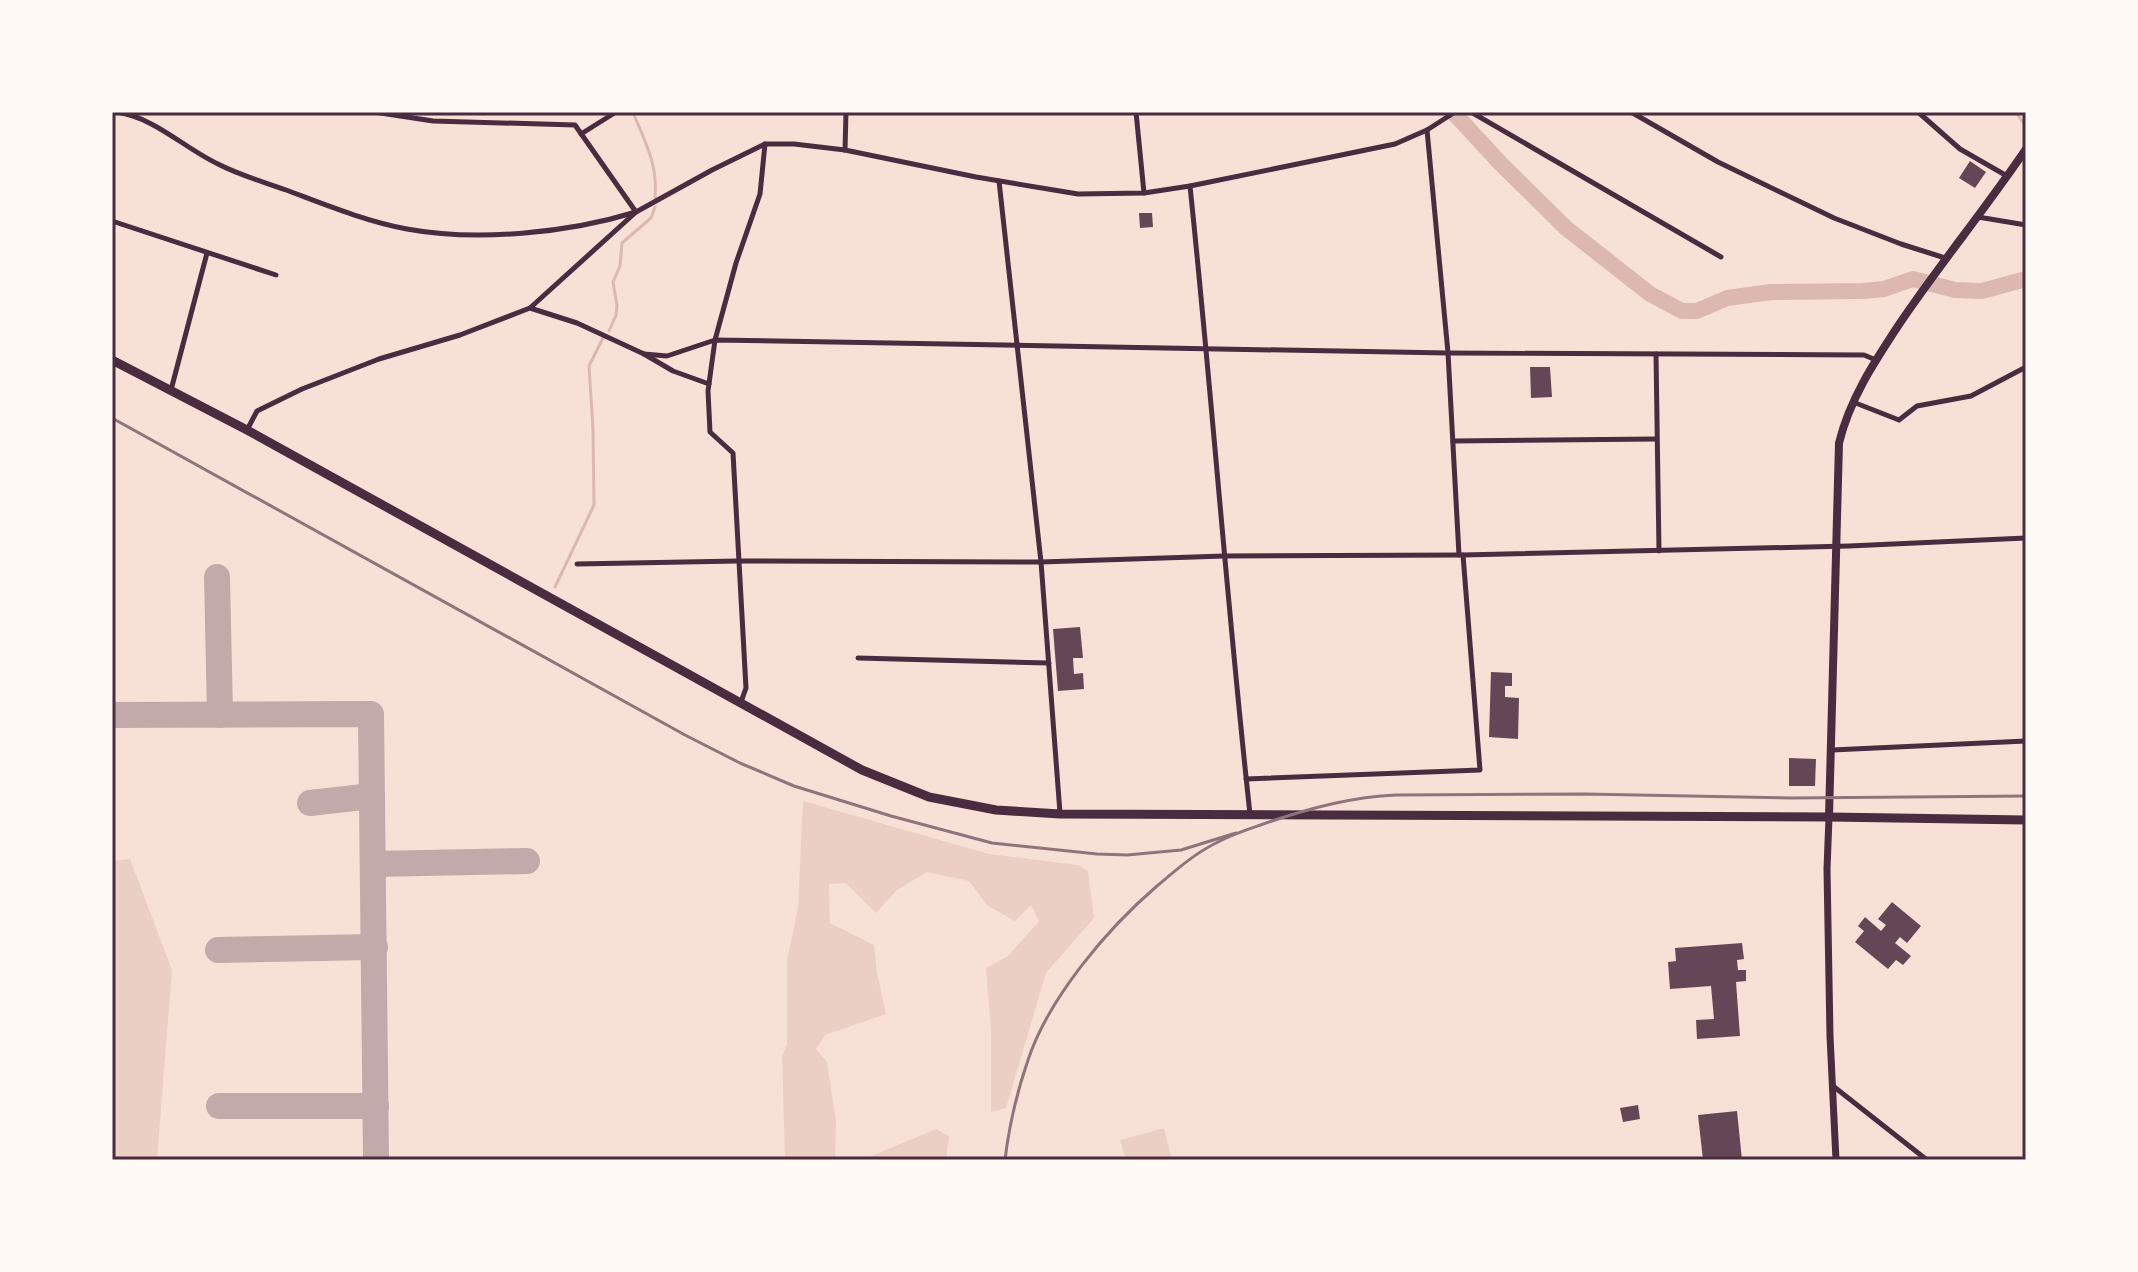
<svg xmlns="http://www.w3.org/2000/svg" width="2138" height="1272" viewBox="0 0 2138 1272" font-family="'Work Sans',sans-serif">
<rect width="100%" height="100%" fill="#f7e1d7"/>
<g fill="#ebcfc5">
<path d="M803,801L989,854L1078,865L1088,871L1094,918L1046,973L1006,1108L991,1112V1030L986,968L1008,956L1039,921L1031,905L1015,921L988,906L969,881L927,872L897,890L876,913L846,883L829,884L830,923L874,945L877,973L886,1014L825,1035L816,1049L827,1062L836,1120L835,1160H785L782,1056L787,1044V960L798,908Z"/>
<path d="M130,859L172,970L157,1160H112V861Z"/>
<path d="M1164,1128L1172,1160H1126L1120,1140Z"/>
<path d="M936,1129L949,1136L946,1160H862Z"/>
</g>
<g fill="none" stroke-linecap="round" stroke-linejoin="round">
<g stroke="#dcb8b0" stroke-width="3">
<path d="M633,112C645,143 658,163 655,198"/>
<path d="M2016,112L2026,127"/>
<path d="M609,331L616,315L617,305L613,282L620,266L622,243L651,218L655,207"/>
<path d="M555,587L594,505L593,429L589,366L603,338"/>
</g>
<path stroke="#dcb8b0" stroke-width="16" d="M1453,112L1501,164L1566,228L1650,294L1682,311H1697L1727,298L1771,292L1863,291L1884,289L1913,279L1955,290L1982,291L2026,279"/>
<g stroke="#c3aaaa" stroke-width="26">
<path d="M217,577L220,715"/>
<path d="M112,715L371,714L376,1160"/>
<path d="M310,803L372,796"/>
<path d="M374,864L527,861"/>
<path d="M218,950L375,947"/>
<path d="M219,1106H376"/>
</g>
</g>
<g fill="#644757">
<path d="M1970,161L1986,172L1975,188L1959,178Z"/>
<path d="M1139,213H1152L1153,227L1140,228Z"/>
<path d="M1530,367H1550L1552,397L1531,398Z"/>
<path d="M1080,627L1083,658H1073L1074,674L1083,673L1084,689L1058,691L1053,629Z"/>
<path d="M1491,672L1512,673V686H1505V697L1519,698L1518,739L1489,737Z"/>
<path d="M1789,758L1816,759L1815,786H1789Z"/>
<path d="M1892,902L1921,926L1907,943L1900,937L1895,943L1911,956L1903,965L1896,960L1888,969L1855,942L1864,931L1858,926L1865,917L1881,931L1886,925L1878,919Z"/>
<path d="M1742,943L1744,959L1737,960L1738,970H1746V981L1736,982L1740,1036L1697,1039L1696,1020L1714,1019L1711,986L1670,989L1668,962L1676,961L1675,948Z"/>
<path d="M1638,1105L1640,1119L1623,1122L1620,1108Z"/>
<path d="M1737,1111L1742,1160H1703L1698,1115Z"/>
</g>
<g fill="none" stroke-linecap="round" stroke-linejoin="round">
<g stroke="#4a2c40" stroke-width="5">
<path d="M116,112C154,117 184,148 218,164C239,175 264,182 286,190C326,205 365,221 407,229C477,242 568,233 636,212L575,125L433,121L374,112"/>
<path d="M1136,112L1144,193"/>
<path d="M1471,112L1721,257"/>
<path d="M1631,112L1718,162L1834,218L1901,244L1945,258"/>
<path d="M1918,112L1960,149L2007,176"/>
<path d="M1427,130L1448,353L1459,555"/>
<path d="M581,134L616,112"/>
<path d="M845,150L846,112"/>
<path d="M999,181L1041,562L1060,813"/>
<path d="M1190,186C1212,396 1227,605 1250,814"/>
<path d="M1978,217L2026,225"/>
<path d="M112,221L276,275"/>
<path d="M530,308L577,323L644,354L673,371L709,384"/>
<path d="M644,354L667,356L715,340L1448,353L1864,355L1876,360"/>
<path d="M1656,354L1659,551"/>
<path d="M171,390L207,253"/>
<path d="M1853,402L1899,420L1917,406L1971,396L2026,367"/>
<path d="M247,430L257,411L302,389L379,359L460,335L530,308L636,212L712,170L765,144H794L845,150L976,177L1078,194L1144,193L1190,186L1395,144L1427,130L1455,112"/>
<path d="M1453,441L1656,439"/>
<path d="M577,564L738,561L1041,562L1224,556L1463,555L1849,546L2026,538"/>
<path d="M858,658L1049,663"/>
<path d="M741,702L746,688L733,453L710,432L708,391L715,340L736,263L760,194L765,144"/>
<path d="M1832,750L2026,741"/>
<path d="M1246,779L1480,770L1463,555"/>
<path d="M1833,1086L1927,1160"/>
</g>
<path stroke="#4a2c40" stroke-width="7" d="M1829,817L1827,869L1830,1036L1836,1160"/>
<path stroke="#4a2c40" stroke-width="8" d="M1829,817L1839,443C1850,398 1875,361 1900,323C1940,264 1986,208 2026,149"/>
<path stroke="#4a2c40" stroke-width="9" d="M112,360L247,430L862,770L929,797L996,810L1060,814L1829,817L2026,820"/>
<g stroke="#8f747c" stroke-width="3">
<path d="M112,418L685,735L740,763L794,786L891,816L992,843L1097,854L1127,855L1181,850L1236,833"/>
<path d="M1005,1160C1009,1126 1017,1092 1028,1060C1049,997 1108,928 1157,886C1176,870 1194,854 1216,843C1234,833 1253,828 1272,821C1314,807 1353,797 1396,795L1585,794L1792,798L2026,796"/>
</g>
</g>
<rect width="2138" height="1272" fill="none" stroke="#fffaf5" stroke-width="228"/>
<rect x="114" y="114" width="1910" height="1044" fill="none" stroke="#4a2c40" stroke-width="3"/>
</svg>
